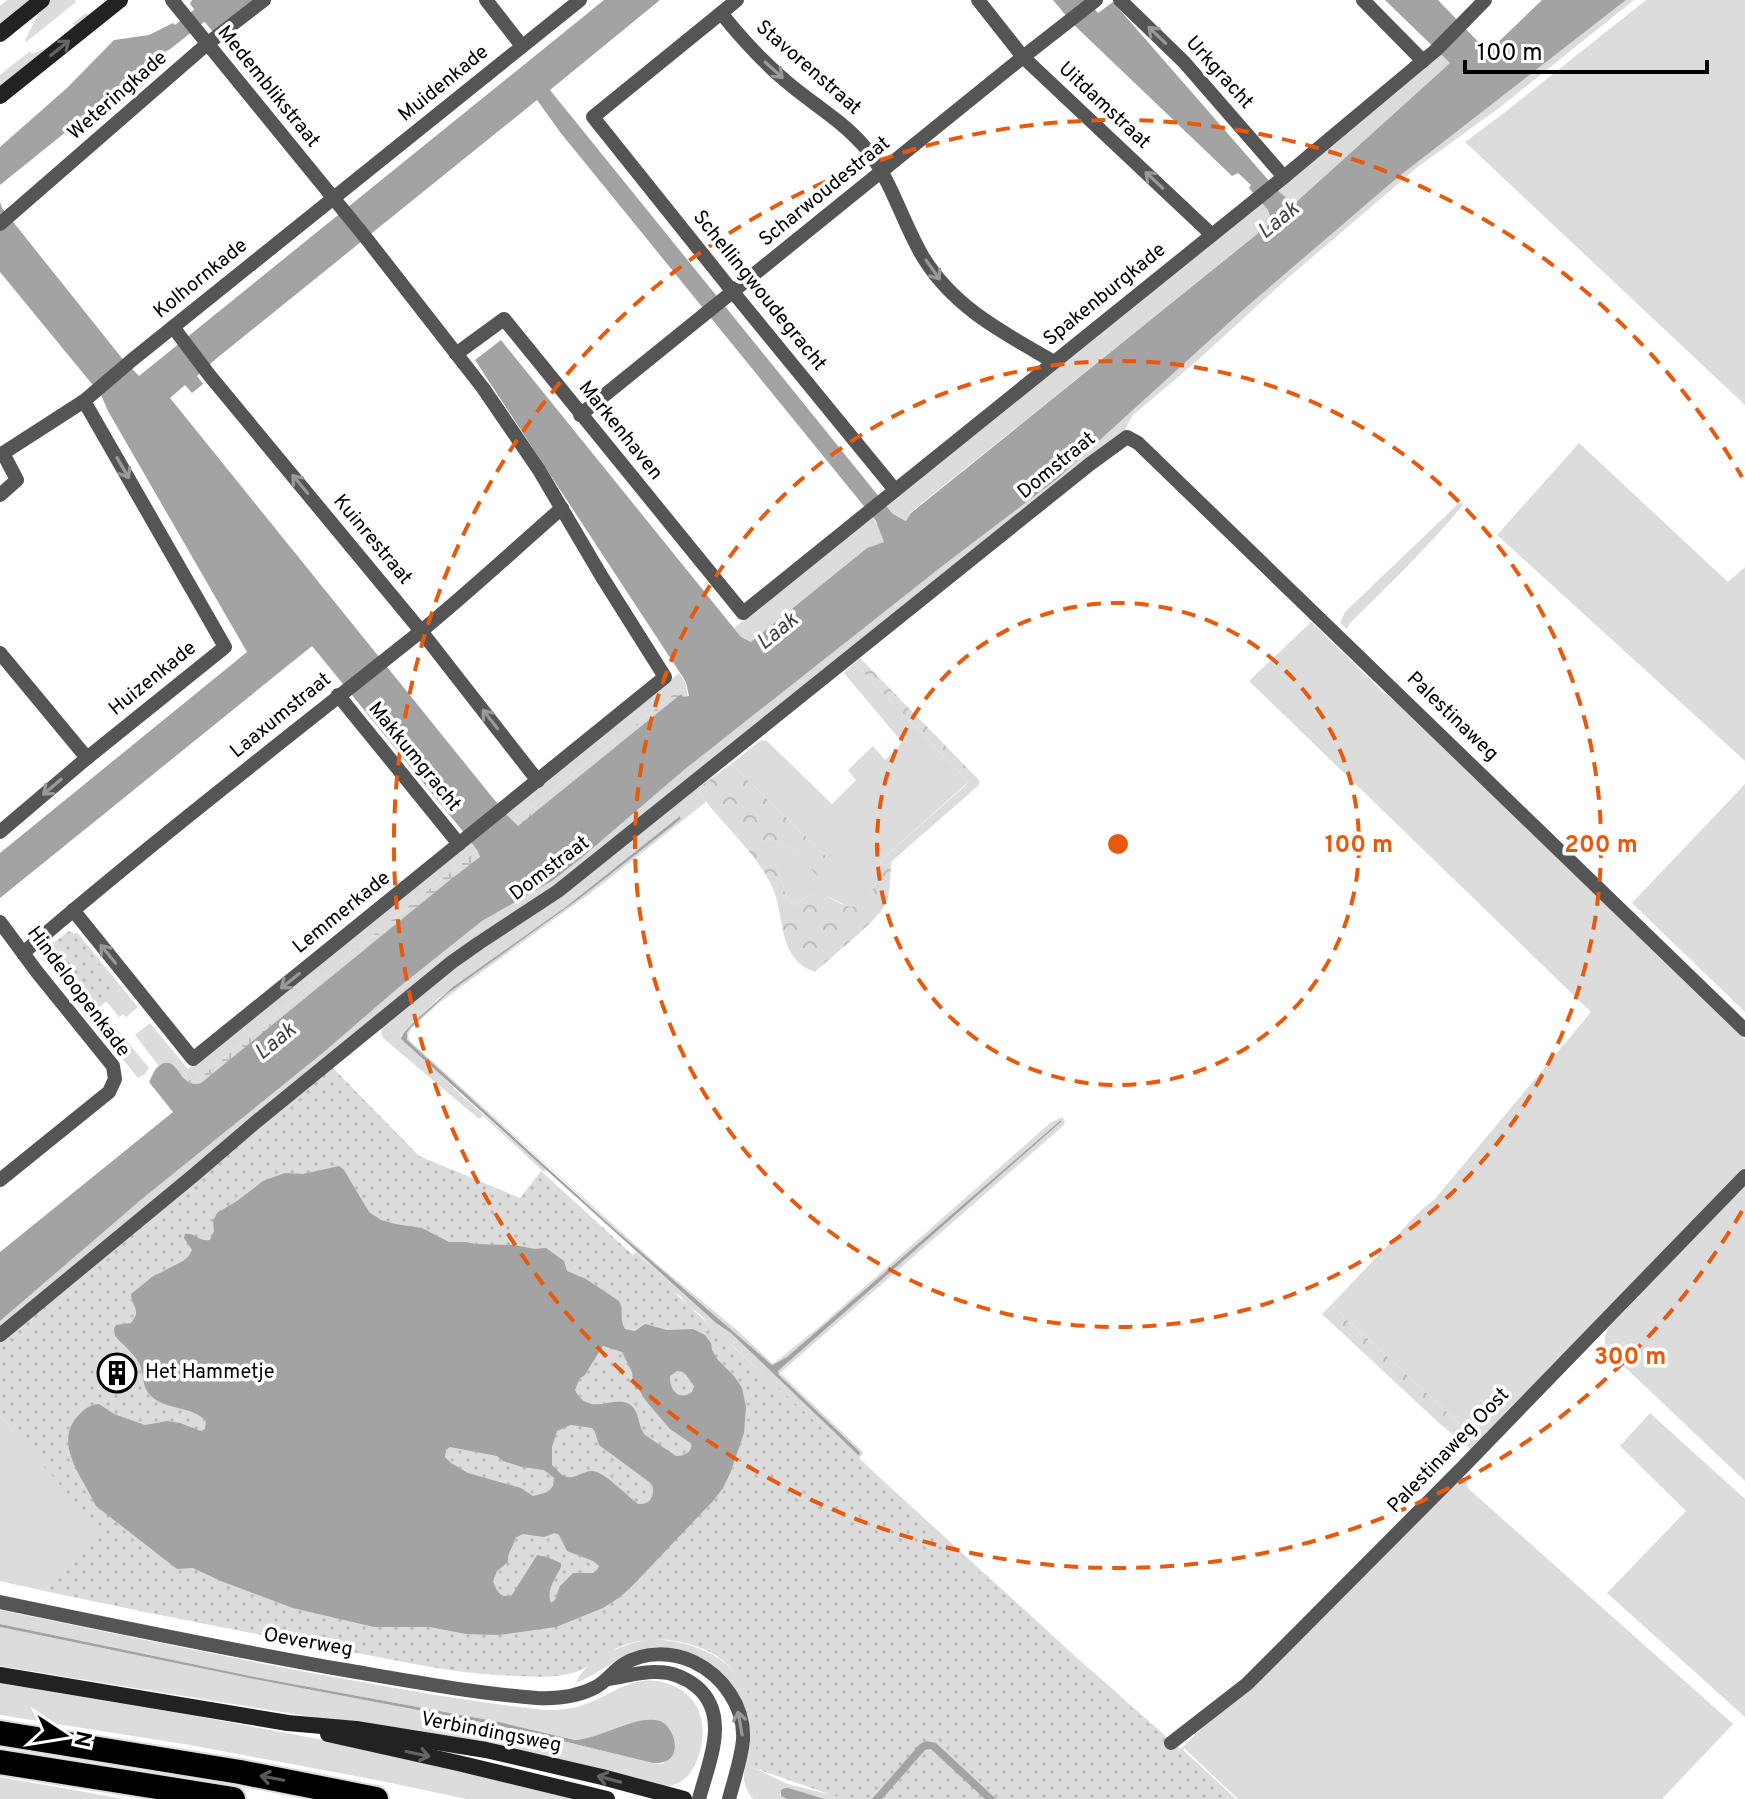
<svg xmlns="http://www.w3.org/2000/svg" width="1745" height="1799" viewBox="0 0 1745 1799" font-family="Overpass,sans-serif">
<defs>
<pattern id="forest-crowns" width="20" height="18" patternUnits="userSpaceOnUse" patternTransform="scale(2)"><rect width="20" height="18" fill="#dcdcdc"/><path d="M2 6a3 3 0 1 1 6 0M12 15a3 3 0 1 1 6 0" fill="none" stroke="#bbb"/></pattern>
<pattern id="wetland-marsh" width="20" height="14" patternUnits="userSpaceOnUse" patternTransform="scale(2)"><rect width="20" height="14" fill="#dcdcdc"/><path d="M1 5h8M5 5V1M11 12h8M15 12V8" fill="none" stroke="#bbb"/></pattern>
<pattern id="park-dots" width="8" height="8" patternUnits="userSpaceOnUse" patternTransform="scale(2)"><rect width="8" height="8" fill="#dcdcdc"/><path d="M2 2h.1M6 6h.1" fill="none" stroke="#bbb" stroke-width="1.8" stroke-linecap="round"/></pattern>
</defs>
<rect width="100%" height="100%" fill="#fff"/>
<g fill="#dcdcdc" fill-rule="evenodd">
<path d="M7,0H36L0,29V6Z"/>
<path d="M51,0H75L76,2L26,42L25,40L39,13Z"/>
<path d="M1626,0H1634L1499,108L1419,166L1282,283L1198,360L1132,416L1124,432L0,1327V1321L142,1199L324,1052L398,988L482,921L552,881L579,860L684,770L945,564L1057,479L1243,310L1397,178Z"/>
<path d="M1646,0H1745V405L1465,142L1504,113Z"/>
<path d="M86,13L90,16L0,90V75L30,51L32,54L53,45L75,25L72,24Z"/>
<path d="M1440,53L1450,63L1294,204L1277,190L1408,82Z"/>
<path d="M1261,202L1268,210L1272,222L911,512L907,521L893,514L887,505Z"/>
<path d="M1579,443L1728,582L1745,567V761L1497,535Z"/>
<path d="M1460,502L1463,505C1428,547 1389,585 1350,623L1347,629L1340,623L1345,612Z"/>
<path d="M872,517L880,528L885,542L867,548L751,642L741,637L734,628Z"/>
<path d="M1311,622L1382,691L1399,705L1745,1039V1168L1712,1206L1480,1442L1331,1305L1421,1210L1434,1200L1591,1012L1249,681Z"/>
<path d="M854,663L967,780L966,784L881,860C880,872 877,880 872,891C861,917 850,907 831,898C825,895 818,895 812,894L794,905L786,897L779,871L759,842C783,832 805,862 820,878L834,864L731,764L761,740L767,741L832,804L856,780L848,770L873,746L885,760L901,744V741L844,673Z"/>
<path d="M679,673L685,682L680,689L513,822L505,813Z"/>
<path d="M1745,784V1012L1632,903Z"/>
<path d="M697,789L706,802L600,886L439,1003L412,1028L408,1035L409,1040L658,1265L737,1330L773,1364L819,1327L1050,1123L1062,1117L1065,1121L1063,1126L780,1373L863,1452L862,1455L859,1458L878,1476L1075,1656L1169,1739L1160,1746L733,1346L714,1331L700,1314L689,1307L680,1296L624,1265L636,1252L716,1323L731,1333L859,1456L860,1452L779,1375L778,1371L1061,1122V1120L787,1357L772,1365L618,1232L554,1172L408,1042L406,1036L410,1027L401,1036L464,1098L539,1163L546,1170L544,1172L483,1116L479,1119L383,1038L381,1032L382,1026L463,962L693,790ZM680,816L681,819L579,899L447,994L414,1023L438,999L567,906Z"/>
<path d="M471,842L477,850L197,1080L191,1081L179,1067L167,1062L159,1066L135,1035L150,1023L188,1069Z"/>
<path d="M80,936L137,1006V1008L126,1017L123,1014L119,1017L106,1001L120,990L77,939Z"/>
<path d="M49,962V965L90,1015L99,1007L149,1068L144,1075L138,1078L46,964Z"/>
<path d="M1745,1185V1481L1610,1353C1604,1342 1602,1337 1610,1326Z"/>
<path d="M1650,1413L1745,1499V1717L1607,1593L1686,1511L1620,1446Z"/>
<path d="M0,1416L102,1532L44,1591L0,1581Z"/>
<path d="M1461,1475L1470,1490L1733,1724L1662,1799H1238L1184,1748L1183,1750L1236,1799H1232L1167,1750L1175,1745L1180,1749L1184,1746L1206,1723Z"/>
<path d="M0,1610C117,1634 233,1659 350,1680C412,1691 473,1702 536,1709C552,1711 568,1710 583,1705C614,1695 633,1672 669,1684C697,1694 707,1719 701,1747C696,1768 687,1785 663,1787L356,1724L0,1666V1627L259,1680L497,1725L653,1763L663,1764L674,1739L669,1729C659,1726 647,1721 637,1722C616,1725 597,1739 575,1740L499,1722L255,1677L0,1624Z"/>
<path d="M649,1639C704,1641 750,1665 758,1724C759,1739 757,1754 754,1768L788,1784L848,1799H825L785,1788L780,1794L781,1796L787,1799H753C735,1775 750,1770 745,1750C738,1725 730,1700 722,1675L637,1651C615,1659 598,1674 576,1683C586,1657 625,1644 649,1639Z"/>
<path d="M0,1683L196,1716L355,1746L590,1799H466L382,1781L190,1745L0,1715Z"/>
<path d="M0,1777L124,1799H0Z"/>
</g>
<g fill="url(#forest-crowns)">
<path d="M860,658L979,780V785L892,861C889,876 892,891 885,905C880,918 829,959 815,972C779,959 785,924 775,894C761,855 720,824 697,789L731,764L834,864L830,877L819,878C805,862 784,833 760,842L779,871L786,897L794,905L812,894L818,892C839,901 858,921 872,891C877,881 880,872 881,860L966,785L967,780L854,663Z"/>
<path d="M1331,1305L1480,1442L1472,1450L1440,1424L1322,1314Z"/>
</g>
<g fill="url(#wetland-marsh)">
<path d="M685,682L688,697H683L518,826L513,822L680,689Z"/>
<path d="M477,850L480,858L201,1083L194,1085L190,1084L170,1063L179,1067L191,1081L197,1080Z"/>
</g>
<g fill="url(#park-dots)">
<path d="M69,931L73,932V934L77,932L80,936L77,939H80L120,990L90,1015L49,964L50,962L46,964L42,960L45,957L43,956L44,950Z"/>
<path d="M333,1068L419,1156L520,1198L541,1171L995,1586L1233,1799H843L754,1768C763,1716 749,1663 693,1645C666,1637 636,1637 611,1651C597,1659 585,1671 569,1674C546,1679 520,1676 496,1675C446,1672 396,1660 347,1651C246,1633 145,1612 44,1591L101,1532L0,1416V1334Z"/>
</g>
<g fill="#a3a3a3" fill-rule="evenodd">
<path d="M192,0H253L213,32L190,4Z"/>
<path d="M604,0H660L550,90L893,514L906,521L911,513L1272,222L1268,210L1249,188L1251,185L1238,173L1232,176L1073,24L1053,0H1087L1098,13L1113,2L1277,190L1294,204L1450,63L1385,0H1438L1488,52L1542,0H1626L1397,178L1243,310L1057,479L945,564L684,770L579,860L552,881L482,921L398,988L324,1052L142,1199L0,1321V1252L173,1112L149,1082C152,1077 154,1069 159,1066C178,1051 179,1091 201,1083L450,880L480,857L477,850L465,834L312,646L0,898V853L247,652L108,411L101,395L0,272V202L2,208L121,357L139,376ZM537,100L560,132L876,521L884,542L867,548L751,642L741,637L501,340L475,360L686,682L689,696L683,697L681,694L518,826L505,813L170,398L185,385L192,393L203,384L197,376L217,358Z"/>
<path d="M173,23L185,36L0,185V147L67,88L114,40L149,35Z"/>
<path d="M680,816L681,819L579,899L447,994L410,1028L407,1033V1040L618,1232L772,1365L787,1357L1061,1120V1122L778,1371L779,1375L860,1452L859,1456L731,1333L716,1323L401,1039L403,1034L415,1021L453,987L567,906Z"/>
<path d="M339,1166L344,1170L369,1212L381,1220L395,1224L422,1228L449,1242H466L475,1244L514,1245L535,1249L546,1248L564,1261L567,1271L586,1279L619,1301C624,1309 619,1319 625,1329L635,1331L645,1324L667,1330L693,1329L705,1335L711,1343L712,1350L717,1359L734,1376L742,1388L746,1407L744,1433L731,1471L723,1488L713,1501L632,1586L620,1597L603,1608L556,1627L499,1635L466,1634L430,1627H374L293,1608L221,1581L193,1568L177,1569L96,1506C84,1479 53,1445 77,1417C84,1409 89,1405 99,1404L114,1414L145,1425L167,1421L180,1423L201,1431L205,1429L206,1421C191,1405 165,1411 150,1395C142,1387 144,1375 140,1365C134,1353 124,1346 115,1336L114,1328L116,1325L131,1323C142,1309 132,1308 131,1294L152,1277L183,1261L188,1257L192,1250L184,1238L185,1234C194,1232 199,1242 210,1240L214,1231L213,1221L217,1213L237,1201L263,1181L285,1173L303,1174ZM603,1346L622,1352L632,1372L633,1380L646,1401L670,1429L692,1444C691,1453 684,1456 676,1456L645,1435C638,1427 640,1414 632,1406C616,1391 590,1420 575,1390L580,1378L584,1376ZM677,1371L684,1372L694,1386L692,1392C680,1401 669,1391 670,1376ZM571,1425L592,1428L595,1432L599,1445L652,1484C655,1496 651,1505 638,1504C626,1495 611,1478 597,1472C584,1467 574,1484 561,1474C558,1471 555,1468 552,1465V1447L557,1431ZM450,1447L497,1456L503,1461L522,1467L544,1470L554,1478L553,1486L548,1492L533,1496L521,1488L468,1473L451,1463L445,1457L446,1450ZM555,1533L559,1535L567,1551L593,1561L599,1566L597,1570L593,1573H573L560,1586L555,1600L551,1603C546,1590 555,1579 561,1567V1563L547,1557L537,1555L512,1595C501,1600 496,1590 493,1581L497,1571L508,1562C507,1552 514,1547 515,1538L523,1534L544,1537Z"/>
<path d="M0,1624L255,1677L499,1722L575,1740C600,1739 636,1714 660,1721C676,1727 686,1765 653,1763L497,1725L259,1680L0,1627Z"/>
<path d="M926,1741L936,1743L996,1799H985L931,1749L925,1750L882,1799H872L920,1744Z"/>
<path d="M785,1788H788L825,1799H787L781,1796V1790Z"/>
</g>
<g fill="none" stroke-linecap="round" stroke-linejoin="round">
<path stroke="#a3a3a3" stroke-width="16" d="M165,43L219,0"/>
<g stroke="#dbdbdb" stroke-width="28">
<g id="highway">
<path d="M0,1733L240,1772L376,1799"/>
<path d="M0,1762L233,1799"/>
</g>
</g>
<g stroke="#555" stroke-width="14">
<path d="M486,0L522,46"/>
<path d="M737,0L593,117L733,292L895,490"/>
<path d="M978,0L1023,57L1211,234"/>
<path d="M1120,0L1184,62L1284,177"/>
<path d="M1363,0L1423,61"/>
<path d="M721,13C741,38 763,62 788,83C813,104 841,120 863,145C891,177 901,220 923,257C954,308 1004,333 1054,362"/>
<path d="M0,224L207,44L264,0"/>
<path d="M173,327L210,376L421,631L538,781"/>
<path d="M456,354L504,319L743,613L1284,177L1436,50L1485,0"/>
<path d="M580,415L1023,57L1096,0"/>
<path d="M0,455L84,401L132,360L580,0"/>
<path d="M0,495L17,480L3,453"/>
<path d="M0,653L87,758"/>
<path d="M338,695L459,844"/>
<path d="M0,832L87,758L225,647L84,401"/>
<path d="M73,910L193,1059L665,677L602,577L539,470L483,388L366,238L172,0"/>
<path d="M0,922L37,972L113,1066L115,1079L109,1092L0,1180"/>
<path d="M23,953C152,842 287,738 420,632C469,592 515,549 562,508"/>
<path d="M0,1335L194,1175L257,1121L452,962L479,943L558,891L1090,464L1127,437L1138,443L1745,1030"/>
<path d="M0,1602C115,1626 230,1650 345,1670C409,1681 473,1693 537,1698C558,1699 577,1697 596,1687C607,1681 614,1670 624,1664C645,1651 672,1652 694,1662C723,1676 745,1707 743,1740C741,1760 734,1780 729,1799"/>
<path d="M608,1679C624,1677 641,1671 657,1672C672,1672 686,1678 697,1687C731,1716 708,1764 699,1799"/>
<path d="M1171,1743L1247,1684L1288,1643L1463,1467L1745,1176"/>
</g>
<g stroke="#222" stroke-width="16">
<path d="M0,34L42,0"/>
<path d="M0,96L120,0"/>
<path d="M0,1675L288,1723L356,1729L486,1750L602,1777L684,1799"/>
<path d="M328,1734L458,1763L607,1799"/>
</g>
<use href="#highway" stroke="#000" stroke-width="24"/>
</g>
<defs><path id="oneway-shaft" d="M-6 0H5M1.5-3L5.5 0L1.5 3" fill="none" stroke-width="1.6" stroke-linecap="round" stroke-linejoin="round" transform="scale(2)"/></defs>
<g stroke="#999">
<use href="#oneway-shaft" transform="translate(1157 35) rotate(-136)"/>
<use href="#oneway-shaft" transform="translate(774 70) rotate(42)"/>
<use href="#oneway-shaft" transform="translate(1154 180) rotate(-137)"/>
<use href="#oneway-shaft" transform="translate(933 270) rotate(55)"/>
<use href="#oneway-shaft" transform="translate(123 468) rotate(60)"/>
<use href="#oneway-shaft" transform="translate(300 484) rotate(-130)"/>
<use href="#oneway-shaft" transform="translate(490 719) rotate(-128)"/>
<use href="#oneway-shaft" transform="translate(52 787) rotate(140)"/>
<use href="#oneway-shaft" transform="translate(108 954) rotate(-129)"/>
<use href="#oneway-shaft" transform="translate(290 981) rotate(141)"/>
<use href="#oneway-shaft" transform="translate(740 1723) rotate(-100)"/>
</g>
<g stroke="#646464">
<use href="#oneway-shaft" transform="translate(60 48) rotate(-39)"/>
<use href="#oneway-shaft" transform="translate(418 1754) rotate(12)"/>
<use href="#oneway-shaft" transform="translate(609 1779) rotate(-165)"/>
</g>
<use stroke="#595959" href="#oneway-shaft" transform="translate(272 1778) rotate(-169)"/>
<g fill="none" stroke="#e8590c" stroke-width="4" stroke-dasharray="14 10">
<circle cx="1118" cy="844" r="241"/>
<circle cx="1118" cy="844" r="483"/>
<path d="M1742 1211A724 724 0 1 1 1742 477"/>
</g>
<defs>
<g id="building-ring" transform="scale(2)"><circle r="9.5" fill="#fff" stroke="#000" stroke-width="1.5"/><path d="M-4-6H4V6H1V3H-1V6H-4ZM-2.5-4.3h1.7v1.8h-1.7ZM.8-4.3h1.7v1.8H.8ZM-2.5-1h1.7V.8h-1.7ZM.8-1h1.7V.8H.8Z" fill="#000"/></g>
</defs>
<g fill-rule="evenodd">
<use href="#building-ring" x="117" y="1373"/>
</g>
<g text-anchor="middle" dominant-baseline="central" stroke-width="7" stroke-linejoin="round" paint-order="stroke">
<g font-size="20" fill="#000" stroke="#fff">
<text transform="translate(808 68) rotate(41)">Stavorenstraat</text>
<text transform="translate(1219 73) rotate(48)">Urkgracht</text>
<text transform="translate(444 84) rotate(-39)">Muidenkade</text>
<text transform="translate(268 87) rotate(51)">Medemblikstraat</text>
<text transform="translate(118 96) rotate(-41)">Weteringkade</text>
<text transform="translate(1104 106) rotate(43)">Uitdamstraat</text>
<text transform="translate(825 192) rotate(-39)">Scharwoudestraat</text>
<text transform="translate(201 279) rotate(-39)">Kolhornkade</text>
<text transform="translate(759 291) rotate(51)">Schellingwoudegracht</text>
<text transform="translate(1105 295) rotate(-39)">Spakenburgkade</text>
<text transform="translate(620 431) rotate(51)">Markenhaven</text>
<text transform="translate(1057 466) rotate(-39)">Domstraat</text>
<text transform="translate(372 540) rotate(50)">Kuinrestraat</text>
<text transform="translate(153 679) rotate(-39)">Huizenkade</text>
<text transform="translate(281 716) rotate(-39)">Laaxumstraat</text>
<text transform="translate(1452 717) rotate(44)">Palestinaweg</text>
<text transform="translate(414 757) rotate(51)">Makkumgracht</text>
<text transform="translate(550 869) rotate(-37)">Domstraat</text>
<text transform="translate(342 913) rotate(-39)">Lemmerkade</text>
<text transform="translate(78 992) rotate(53)">Hindeloopenkade</text>
<text transform="translate(1449 1451) rotate(-46)">Palestinaweg Oost</text>
<text transform="translate(308 1643) rotate(10)">Oeverweg</text>
<text transform="translate(491 1733) rotate(11)">Verbindingsweg</text>
</g>
<g font-size="20" fill="#000" stroke="#fff" text-anchor="start">
<text x="145" y="1373">Het Hammetje</text>
</g>
<g font-size="22" font-style="italic" fill="#444" stroke="#fff">
<text transform="translate(1279 221) rotate(-39)">Laak</text>
<text transform="translate(778 632) rotate(-39)">Laak</text>
<text transform="translate(276 1042) rotate(-39)">Laak</text>
</g>
</g>
<circle cx="1118" cy="844" r="12" fill="#e8590c" stroke="#fff" stroke-width="4"/>
<g font-size="24" text-anchor="middle" font-weight="bold" fill="#e8590c" stroke="#fff" stroke-width="7" stroke-linejoin="round" paint-order="stroke">
<text x="1359" y="852">100 m</text>
<text x="1601" y="852">200 m</text>
<text x="1630" y="1364">300 m</text>
</g>
<g transform="translate(64 1735) rotate(102)" stroke="#ffffff" stroke-width="6" paint-order="stroke">
<path d="M0-6L14 30L0 20L-14 30Z" fill="#000000"/>
<text y="-12" font-size="22" font-weight="bold" text-anchor="middle" fill="#000000">N</text>
</g>
<path d="M1465 60v12h242v-12" fill="none" stroke="#000000" stroke-width="4"/>
<text x="1477" y="60" font-size="24" fill="#000000" stroke="#ffffff" stroke-width="6" paint-order="stroke">100 m</text>
</svg>
